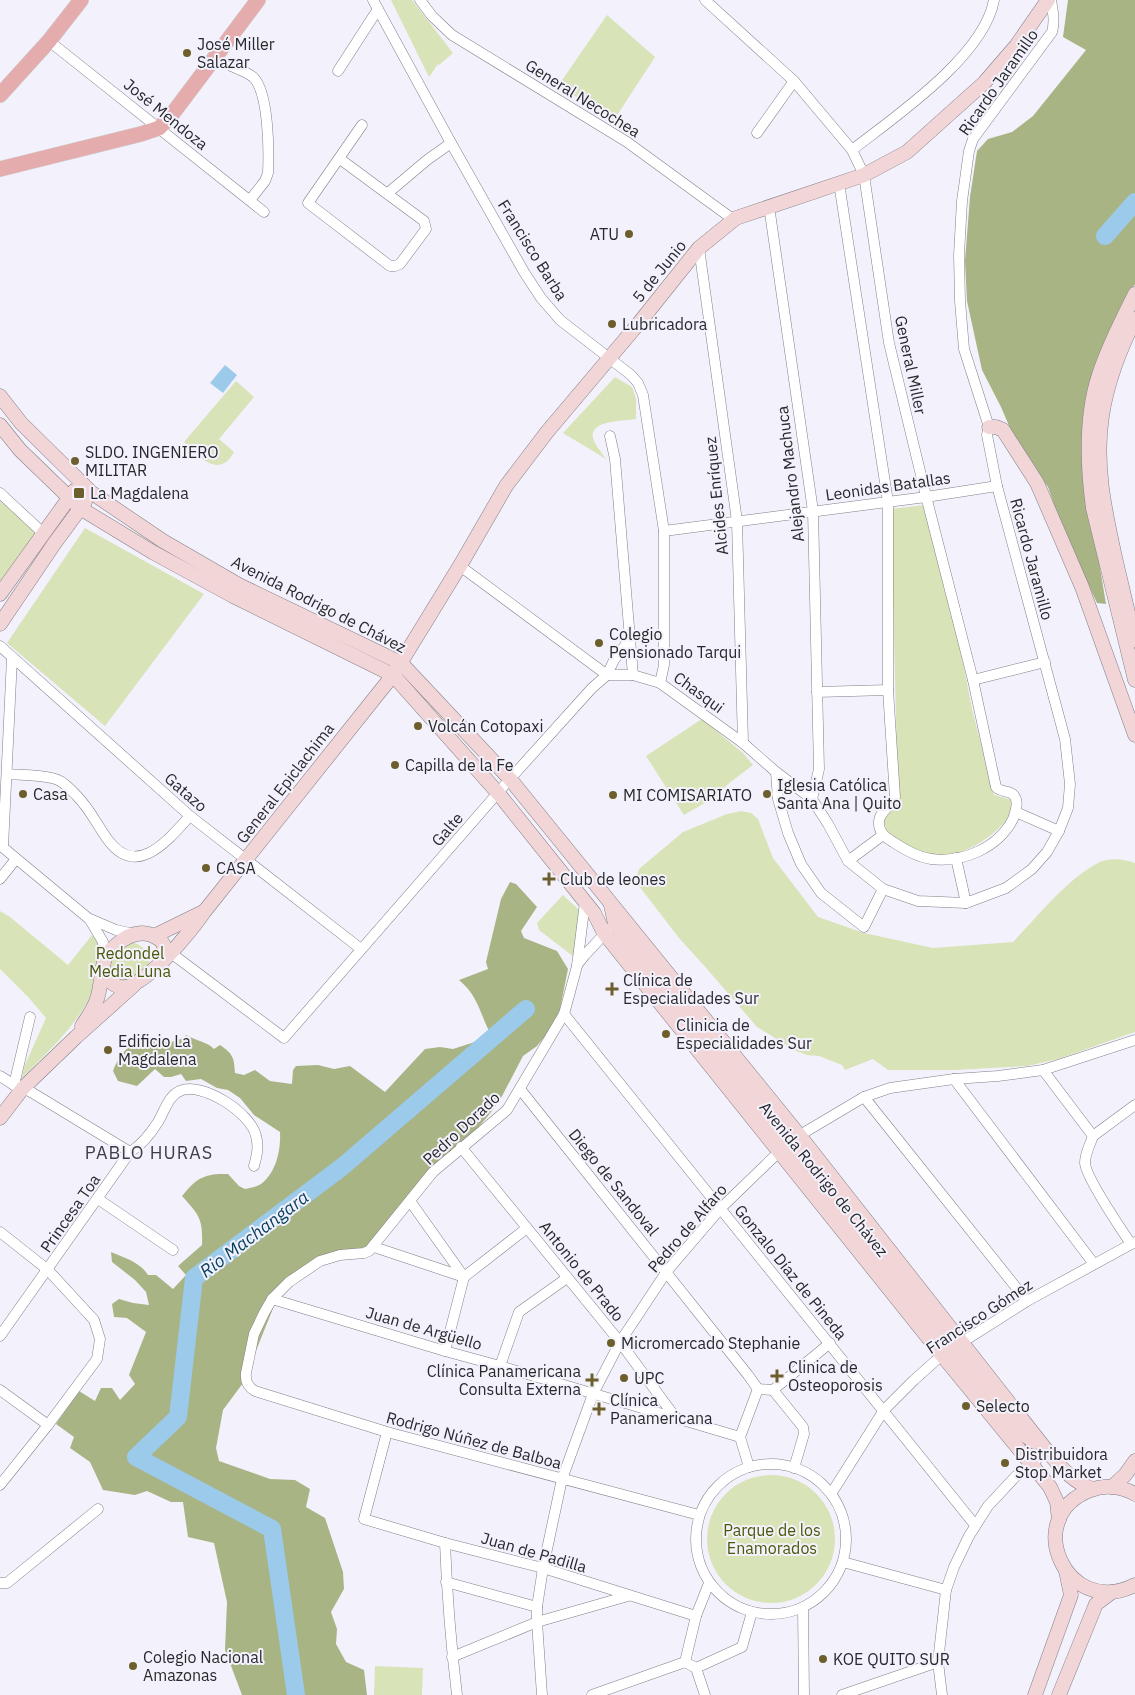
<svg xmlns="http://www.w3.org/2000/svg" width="1135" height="1695" viewBox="0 0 1135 1695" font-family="'IBM Plex Sans',sans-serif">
<rect width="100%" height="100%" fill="#f3f2fc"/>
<g fill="#d8e3b8">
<path d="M391,0H412L453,53L439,65L438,64L429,77Z"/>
<path d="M607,15L655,57L614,120L558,86Z"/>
<path d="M615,377L632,387L636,399V419C624,421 589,420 593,438C595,445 602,453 606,459L563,433Z"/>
<path d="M236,381L254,397L219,439L234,452C219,480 199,456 184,442Z"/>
<path d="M0,501L37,532L0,585Z"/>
<path d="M924,505L944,584L962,657L972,709L994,795L1016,801C1013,807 1011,814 1007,819C993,837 966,855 942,855C931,855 918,851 909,847C893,840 886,834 883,817L898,803L891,509Z"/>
<path d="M85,528L204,594L105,726L7,643Z"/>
<path d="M702,719L743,753L753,765L728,784L717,796L684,815L646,756Z"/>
<path d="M741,811L751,813L758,819L773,858L818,917L864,933L933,948L1013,942C1037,917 1067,879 1098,863C1108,857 1124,859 1135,863V1032L1058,1059L1027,1066L955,1070H888L873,1059L845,1070L842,1065L819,1056L807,1055L796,1051L757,1027L708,970L679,938L639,886L636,879L639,869L683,832L727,814Z"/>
<path d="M563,895L579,910L574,957L539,930L537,923Z"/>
<path d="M0,911L10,917L68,965L92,935L99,942C100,948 101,955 101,961C98,1006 52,1048 22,1078L24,1067L46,1018L29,998L0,969Z"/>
<path d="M131,942C145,945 152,956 149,970L126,982C113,977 108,969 111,955Z"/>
<circle cx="771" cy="1539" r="64"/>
<path d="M375,1666L423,1668L422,1695H374Z"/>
</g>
<g fill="#a8b484">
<path d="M1068,0H1135V284L1132,290L1085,478L1106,604L1097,603L1063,530L1048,487L1038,474L1013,435L1001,407L982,370L967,301L965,261L970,197L977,151L988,139L1012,132L1033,116L1086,50L1063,37Z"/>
<path d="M510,882L516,884L537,907L521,931L524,938L557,951L568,969L560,1009L552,1028L537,1046L523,1056L500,1100L488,1116L378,1243L313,1263L278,1296L243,1383L223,1410L216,1448L219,1461L270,1479L295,1480L310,1489L306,1507L325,1518L343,1572L344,1589L331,1612L337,1629L336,1644L346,1662L364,1670L367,1695H242L225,1650L227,1602L214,1543L188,1537L183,1502H171L147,1491L135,1495L103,1490L90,1462L70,1448L74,1437L56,1424L79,1391L95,1401L101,1388H112L120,1400L135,1384L129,1375L146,1332L127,1318L114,1317L112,1304L119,1299L133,1303L149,1305L146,1292L135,1280L112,1262L111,1252C125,1258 140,1262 148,1275H156L173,1289L186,1275L178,1266L202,1245C203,1218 199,1215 182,1196C196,1178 205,1173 228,1174L239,1186L245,1189C250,1188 256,1187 261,1184C276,1173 281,1150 280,1132L254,1115L240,1098L228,1090L217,1088L201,1079L186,1081L181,1074L171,1077H164L155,1069L137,1086L118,1081L113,1071C121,1048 144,1027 168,1043L184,1038L186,1035C196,1041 206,1041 214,1049L220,1045C233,1054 234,1057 235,1073L244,1075L255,1070L270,1081L292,1084L293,1070L296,1066L318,1065L334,1069L350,1066L385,1092L425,1049L440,1047L453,1049L484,1039L489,1031C479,1010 477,995 459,980L488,969L486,962L501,899Z"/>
</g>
<path fill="#9ccaeb" d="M225,365L237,375L223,393L210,383Z"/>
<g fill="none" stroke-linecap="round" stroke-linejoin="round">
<g stroke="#9ccaeb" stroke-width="18">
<path d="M1105,236L1135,202"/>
<path d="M296,1695L272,1529L136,1457L178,1417L194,1278L342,1167L526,1009"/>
</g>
<g stroke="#807f88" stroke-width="11">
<g id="street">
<path d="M373,0L451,143L524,272L541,298L560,320L631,375L638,383L643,395L664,531V665L660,683"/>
<path d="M420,0L432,16L452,35L627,142L734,220"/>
<path d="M705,0L794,81L852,150L864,175L889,343L927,500L973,680L996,787C1001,793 1012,790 1015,797C1019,803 1015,813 1013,819C998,848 963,863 931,859C917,857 905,850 893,842C885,837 878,832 879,821C880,810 892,807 895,797L888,690V502L839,183"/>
<path d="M49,41L264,212"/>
<path d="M231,66C238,69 247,72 253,77C269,92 269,152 268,173L265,181L250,200"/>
<path d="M338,71L378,9"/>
<path d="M757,133L794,81"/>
<path d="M852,150C896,116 984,56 994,0"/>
<path d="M340,159L424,221L426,229L400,264L395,266H390L308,203L362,125"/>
<path d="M388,193L427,160L451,143"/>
<path d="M769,206L813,511L819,769L812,799"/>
<path d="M699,248L737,521L743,743"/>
<path d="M610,436L615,459L633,675"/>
<path d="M0,493L43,533"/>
<path d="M664,531L926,497L997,486"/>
<path d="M460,566L607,675H633L660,683L743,743L776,772L812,799L828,824L848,861L883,889L918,901L966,903L1006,888L1032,869L1047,852L1059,831L1068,808L1070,784L1065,739L997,486L987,435L989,427L964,349L960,301L959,255L962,201L969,151L973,139L1052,32C1055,21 1053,12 1051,0"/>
<path d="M0,646L190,816L361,949"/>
<path d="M973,680L1045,662"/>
<path d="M817,692L888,690"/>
<path d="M776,772L778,799L788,833L801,864L821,893L864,927L883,889"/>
<path d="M7,774C19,775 50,775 60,781C66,784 72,791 77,796C90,809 97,825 108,840C137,879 168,840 190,816"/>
<path d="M1016,812L1059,831"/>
<path d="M0,845L88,918L116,930L134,934"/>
<path d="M3,847L12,658"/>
<path d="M956,858L966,903"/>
<path d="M848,861L883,835"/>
<path d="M0,879L16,859"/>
<path d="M585,902L577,966L564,1014L507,1110L433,1172L369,1251L364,1253L340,1255L320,1261L289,1282L272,1299L264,1313L254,1334L246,1373C245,1381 248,1387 255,1391L387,1432L699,1515"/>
<path d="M90,920L103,942L104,959"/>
<path d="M171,953L284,1038L510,779L592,688L607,675L614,660L630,639"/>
<path d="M577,965L585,955L609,929"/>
<path d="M564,1014L975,1525"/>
<path d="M1043,1070L1093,1136"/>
<path d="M0,1076L14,1085L31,1092L130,1152"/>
<path d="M954,1079L1094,1264"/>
<path d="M14,1085L30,1017"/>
<path d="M520,1089L748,1375L758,1389"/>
<path d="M864,1097L1027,1301"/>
<path d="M1093,1136C1090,1145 1085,1153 1085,1163C1086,1178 1121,1229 1131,1244"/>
<path d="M1093,1136L1135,1105"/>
<path d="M795,1138L864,1097L890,1088L954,1079L998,1076L1043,1070L1135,1040"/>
<path d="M461,1147L620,1342L675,1417"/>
<path d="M98,1199L173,1250"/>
<path d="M410,1201L464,1277"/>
<path d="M0,1232L48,1270L94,1320L100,1339L97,1359L48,1425L0,1485"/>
<path d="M374,1247L464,1277"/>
<path d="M272,1299L445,1351L500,1366L740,1437"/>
<path d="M0,1336L130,1152C142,1145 151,1133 158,1122C164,1112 169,1095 180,1091C202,1081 251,1113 256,1136C259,1147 257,1155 254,1166"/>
<path d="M445,1351L464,1277L527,1228"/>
<path d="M500,1366L519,1312L567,1278"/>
<path d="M758,1389L773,1390L830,1343"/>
<path d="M0,1390L48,1425"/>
<path d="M773,1390L803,1427L804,1434L794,1468"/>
<path d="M387,1432L364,1519L445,1543L543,1568L696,1616"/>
<circle cx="771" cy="1539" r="75"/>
<path d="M749,1467L740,1437L758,1389"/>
<path d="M831,1494L884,1410L914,1380L942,1355L1027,1301L1135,1242"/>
<path d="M445,1543C447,1594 451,1645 457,1695"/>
<path d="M843,1562L946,1590"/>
<path d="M446,1582L537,1607"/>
<path d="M0,1583H7L98,1509"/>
<path d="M803,1607L804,1695"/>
<path d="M452,1657L537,1622L628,1596"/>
<path d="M685,1662L696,1668L742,1647L752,1612"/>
<path d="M685,1662L696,1616L709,1583"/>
<path d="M696,1668L705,1695"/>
<path d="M542,1695L537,1622V1607L543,1568L562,1479L593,1394L620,1342L667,1271L721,1208L784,1147"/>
<path d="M592,1695L685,1662"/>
<path d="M842,1695L938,1662"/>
<path d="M942,1695L938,1662L946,1590L954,1567L969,1536L988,1506L1016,1476L1047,1451"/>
</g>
</g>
<g stroke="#807f88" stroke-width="15">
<g id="secondary">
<path d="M1135,294C1122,320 1108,347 1099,375C1085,417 1087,464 1093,508L1135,680"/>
<path d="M1135,319C1120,349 1107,383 1102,416C1094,467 1106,516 1117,566C1123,590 1128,615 1135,640"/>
<path d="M0,396L21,423L92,493L163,541L239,585L401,663L510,779L799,1135L1047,1451C1061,1467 1072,1482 1093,1489"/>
<path d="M0,425L20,450L80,508L154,553L233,596L393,675L498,793L594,913L604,933L942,1355L1050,1487L1057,1502L1059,1520"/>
<path d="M989,427H996L1003,430L1037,483L1082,587L1135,735"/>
<path d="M0,594L74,491"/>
<path d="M0,624L54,544L85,502"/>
<path d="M611,905L615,924L657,981L703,1036L1018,1430L1034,1442"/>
<path d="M154,936L203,912"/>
<path d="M103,972C107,978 112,985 120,987C142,992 193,929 204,912L393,675L461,564L506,486L547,432L639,323L699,248L736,218L864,175L907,152L984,83L1016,46L1048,0"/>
<path d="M82,1026C87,1018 94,1009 97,999C101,987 101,974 104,962C105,955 110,950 115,946C128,934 143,928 159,939C166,944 165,953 163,960"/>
<path d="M0,1118L23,1088L76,1037L134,985"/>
<path d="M1112,1487L1125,1475L1135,1461"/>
<path d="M1135,1494C1122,1487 1105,1484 1091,1490C1020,1516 1066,1620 1135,1585"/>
<path d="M1035,1695L1071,1595L1066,1571"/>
<path d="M1059,1695L1094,1609L1096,1604L1112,1592"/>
</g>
</g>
<g stroke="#d0d0d1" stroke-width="16">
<g id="primary">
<path d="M0,95L49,41L81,0"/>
<path d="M0,169L141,134L159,128L170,117L258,0"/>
</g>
</g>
<use href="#street" stroke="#fff" stroke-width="10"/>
<use href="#secondary" stroke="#f2d5d6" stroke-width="14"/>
<use href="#primary" stroke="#e5acae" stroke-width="15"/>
</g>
<g fill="#6c5f2c" stroke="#f3f2fc" stroke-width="2">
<circle cx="187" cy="53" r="5"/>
<circle cx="629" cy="234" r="5"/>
<circle cx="612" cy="324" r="5"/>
<circle cx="75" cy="461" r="5"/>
<rect x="73" y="487" width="12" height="12" rx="2.5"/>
<circle cx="599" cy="643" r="5"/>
<circle cx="418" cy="726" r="5"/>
<circle cx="395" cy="765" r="5"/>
<circle cx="23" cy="794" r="5"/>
<circle cx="767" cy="794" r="5"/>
<circle cx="613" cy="795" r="5"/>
<circle cx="206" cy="868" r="5"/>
<path d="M546.5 871.5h5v5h5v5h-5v5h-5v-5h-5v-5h5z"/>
<path d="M609.5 981.5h5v5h5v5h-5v5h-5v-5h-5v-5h5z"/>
<circle cx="666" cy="1034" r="5"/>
<circle cx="108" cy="1050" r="5"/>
<circle cx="611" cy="1343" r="5"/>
<path d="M774.5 1368.5h5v5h5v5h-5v5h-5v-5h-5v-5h5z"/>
<circle cx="624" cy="1378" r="5"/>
<path d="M589.5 1372.5h5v5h5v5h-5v5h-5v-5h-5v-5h5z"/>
<circle cx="966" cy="1406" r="5"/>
<path d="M596.5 1401.5h5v5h5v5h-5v5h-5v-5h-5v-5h5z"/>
<circle cx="1005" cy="1463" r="5"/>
<circle cx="823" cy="1659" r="5"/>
<circle cx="133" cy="1666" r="5"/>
</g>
<g text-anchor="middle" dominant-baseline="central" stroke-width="4" stroke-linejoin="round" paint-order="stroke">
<g font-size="16" fill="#29282c" stroke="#f3f2fc" text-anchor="start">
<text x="197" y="44">José Miller<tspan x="197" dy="18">Salazar</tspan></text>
<text x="619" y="234" text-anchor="end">ATU</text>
<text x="622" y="324">Lubricadora</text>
<text x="85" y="452">SLDO. INGENIERO<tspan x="85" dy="18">MILITAR</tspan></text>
<text x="90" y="493">La Magdalena</text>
<text x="609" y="634">Colegio<tspan x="609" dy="18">Pensionado Tarqui</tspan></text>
<text x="428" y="726">Volcán Cotopaxi</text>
<text x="405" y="765">Capilla de la Fe</text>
<text x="777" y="785">Iglesia Católica<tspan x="777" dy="18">Santa Ana | Quito</tspan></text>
<text x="33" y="794">Casa</text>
<text x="623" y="795">MI COMISARIATO</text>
<text x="216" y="868">CASA</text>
<text x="560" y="879">Club de leones</text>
<text x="623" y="980">Clínica de<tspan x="623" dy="18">Especialidades Sur</tspan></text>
<text x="676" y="1025">Clinicia de<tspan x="676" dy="18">Especialidades Sur</tspan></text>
<text x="118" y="1041">Edificio La<tspan x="118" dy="18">Magdalena</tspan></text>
<text x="621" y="1343">Micromercado Stephanie</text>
<text x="788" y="1367">Clinica de<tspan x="788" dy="18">Osteoporosis</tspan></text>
<text x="581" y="1371" text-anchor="end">Clínica Panamericana<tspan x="581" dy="18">Consulta Externa</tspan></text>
<text x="634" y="1378">UPC</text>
<text x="610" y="1400">Clínica<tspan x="610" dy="18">Panamericana</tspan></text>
<text x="976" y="1406">Selecto</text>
<text x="1015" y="1454">Distribuidora<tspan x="1015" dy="18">Stop Market</tspan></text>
<text x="143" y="1657">Colegio Nacional<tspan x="143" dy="18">Amazonas</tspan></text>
<text x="833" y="1659">KOE QUITO SUR</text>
</g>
<g font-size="16" fill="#29282c" stroke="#f3f2fc">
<text transform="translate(998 82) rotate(-55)">Ricardo Jaramillo</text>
<text transform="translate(583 98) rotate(32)">General Necochea</text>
<text transform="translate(166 114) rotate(39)">José Mendoza</text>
<text transform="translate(533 250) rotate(58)">Francisco Barba</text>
<text transform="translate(659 271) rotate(-51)">5 de Junio</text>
<text transform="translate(911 365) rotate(78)">General Miller</text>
<text transform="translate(790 474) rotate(-97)">Alejandro Machuca</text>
<text transform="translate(888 486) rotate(-8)">Leonidas Batallas</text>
<text transform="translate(716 496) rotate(-96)">Alcides Enríquez</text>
<text transform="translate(1032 559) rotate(75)">Ricardo Jaramillo</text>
<text transform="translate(319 604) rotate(27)">Avenida Rodrigo de Chávez</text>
<text transform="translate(699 692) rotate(36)">Chasqui</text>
<text transform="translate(285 783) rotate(-52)">General Epiclachima</text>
<text transform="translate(186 792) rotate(41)">Gatazo</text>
<text transform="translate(447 829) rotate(-49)">Galte</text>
<text transform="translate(461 1128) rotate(-43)">Pedro Dorado</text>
<text transform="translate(824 1179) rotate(51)">Avenida Rodrigo de Chávez</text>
<text transform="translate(614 1182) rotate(51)">Diego de Sandoval</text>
<text transform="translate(70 1213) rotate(-55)">Princesa Toa</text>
<text transform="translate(687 1228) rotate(-49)">Pedro de Alfaro</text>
<text transform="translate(582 1271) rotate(51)">Antonio de Prado</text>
<text transform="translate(791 1272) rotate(51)">Gonzalo Díaz de Pineda</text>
<text transform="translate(979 1316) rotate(-33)">Francisco Gómez</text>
<text transform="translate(424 1328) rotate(16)">Juan de Argüello</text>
<text transform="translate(474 1440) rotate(15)">Rodrigo Núñez de Balboa</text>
<text transform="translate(534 1552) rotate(16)">Juan de Padilla</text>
</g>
<g font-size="16" fill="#4b5707" stroke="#f3f2fc">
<text x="130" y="953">Redondel<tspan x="130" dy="18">Media Luna</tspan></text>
<text x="772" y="1530">Parque de los<tspan x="772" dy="18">Enamorados</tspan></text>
</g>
<g font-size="18" letter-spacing="1" fill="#3f3e46" stroke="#f3f2fc">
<text x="149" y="1152">PABLO HURAS</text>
</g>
<g font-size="18" font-style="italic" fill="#074061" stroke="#f3f2fc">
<text transform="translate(254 1234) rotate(-37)">Rio Machangara</text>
</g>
</g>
</svg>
